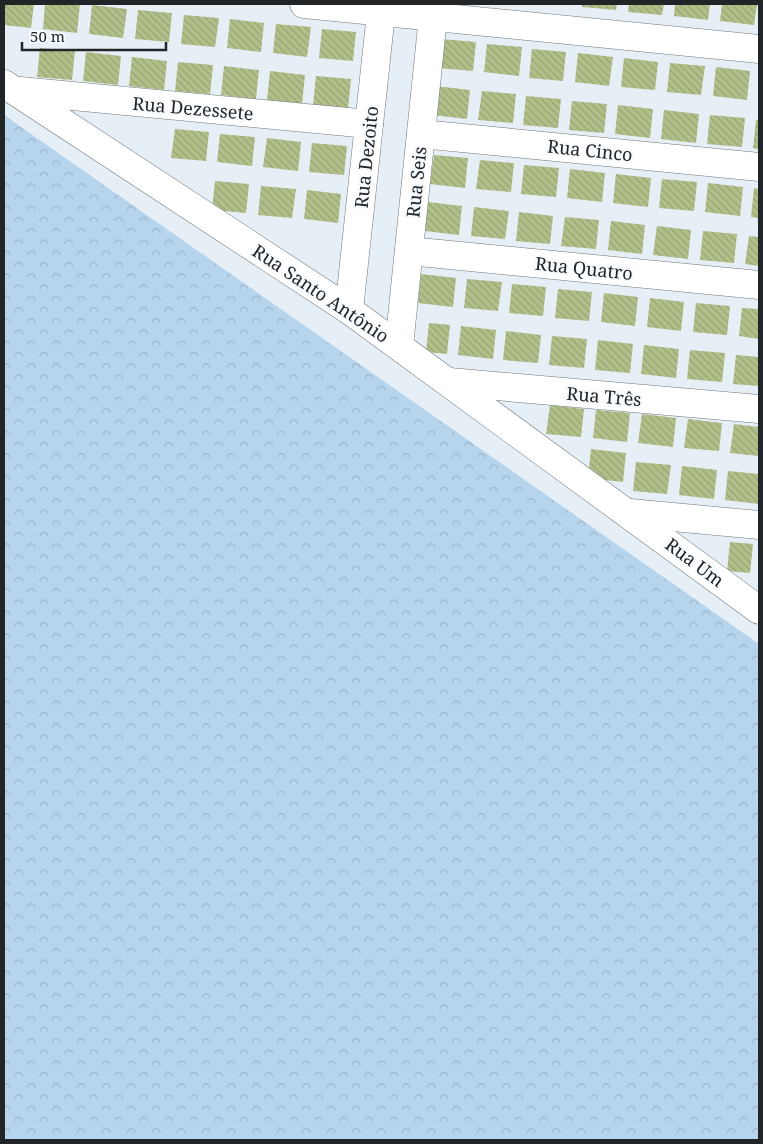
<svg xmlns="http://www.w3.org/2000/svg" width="763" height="1144" viewBox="0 0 763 1144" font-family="'Noto Serif',serif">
<defs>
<pattern id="forest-crowns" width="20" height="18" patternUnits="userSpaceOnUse" patternTransform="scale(1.25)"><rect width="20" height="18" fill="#b6d4ec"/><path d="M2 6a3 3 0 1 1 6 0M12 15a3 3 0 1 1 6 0" fill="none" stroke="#9cb6ca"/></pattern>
<pattern id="building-back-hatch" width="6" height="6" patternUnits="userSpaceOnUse" patternTransform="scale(1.25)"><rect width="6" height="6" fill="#b1bf89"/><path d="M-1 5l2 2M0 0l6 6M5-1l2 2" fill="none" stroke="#98a476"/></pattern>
</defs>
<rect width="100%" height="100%" fill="#e7eff6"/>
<path fill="url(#forest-crowns)" d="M4,115L759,644V1140H4Z"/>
<g fill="url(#building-back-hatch)">
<path d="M4,4H34L31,28L4,25Z"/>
<path d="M45,4H80L77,33L43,29Z"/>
<path d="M582,4H617L616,10L582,7Z"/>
<path d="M629,4H664L662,15L628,12Z"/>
<path d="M675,4H710L708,20L674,16Z"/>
<path d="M722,4H757L754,25L720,21Z"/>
<path d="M92,5L127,9L123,38L89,34Z"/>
<path d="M138,10L172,13L169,42L135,39Z"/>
<path d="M184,15L219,18L215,47L181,44Z"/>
<path d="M230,19L264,23L261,52L227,48Z"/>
<path d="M276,24L311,27L307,57L273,53Z"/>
<path d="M322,29L356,32L353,61L319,58Z"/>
<path d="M441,39L476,42L473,71L438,68Z"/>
<path d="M487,44L522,47L519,76L484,72Z"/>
<path d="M40,48L75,51L72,80L37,77Z"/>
<path d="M532,49L566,52L563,81L529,78Z"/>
<path d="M86,52L121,56L118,85L83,81Z"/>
<path d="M578,53L613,57L609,86L575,82Z"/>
<path d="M132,57L167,61L164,90L129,86Z"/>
<path d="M624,58L658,62L655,90L621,87Z"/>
<path d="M178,62L213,65L210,94L175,91Z"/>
<path d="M670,63L705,66L701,95L667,92Z"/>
<path d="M224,66L259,70L256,99L221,95Z"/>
<path d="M716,67L750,71L747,100L713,96Z"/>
<path d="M270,71L305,75L302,104L267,100Z"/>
<path d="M316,76L351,79L348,109L313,105Z"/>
<path d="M436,86L470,90L467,119L433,115Z"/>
<path d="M482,91L516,94L513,123L478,120Z"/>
<path d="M526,96L561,99L558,128L523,125Z"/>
<path d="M572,101L607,104L604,133L569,130Z"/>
<path d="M618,105L653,109L650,138L615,134Z"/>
<path d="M664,110L699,114L696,143L661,139Z"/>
<path d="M710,115L745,118L742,147L707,144Z"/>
<path d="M756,120H759V149L753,148Z"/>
<path d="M175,129L209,132L206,161L171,158Z"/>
<path d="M220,134L255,137L252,166L217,162Z"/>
<path d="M267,138L301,142L298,171L263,167Z"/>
<path d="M312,143L347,146L344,175L309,172Z"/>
<path d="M434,155L468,158L465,188L430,184Z"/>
<path d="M480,160L514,163L511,192L476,189Z"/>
<path d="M524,165L559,168L556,197L521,194Z"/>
<path d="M570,169L605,173L602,202L567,198Z"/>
<path d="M616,174L651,178L648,207L613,203Z"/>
<path d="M662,179L697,182L694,211L659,208Z"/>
<path d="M215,181L249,184L246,213L212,210Z"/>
<path d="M708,183L743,187L740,216L705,212Z"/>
<path d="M261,186L296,189L292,218L258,215Z"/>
<path d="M754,188L759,189V218L751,217Z"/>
<path d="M307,190L341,194L338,223L304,219Z"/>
<path d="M428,202L462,206L459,235L425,231Z"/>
<path d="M474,207L509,211L505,239L471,236Z"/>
<path d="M519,212L553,216L550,244L516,241Z"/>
<path d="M565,217L599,220L596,249L561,246Z"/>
<path d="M611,221L645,225L642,254L608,250Z"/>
<path d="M657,226L691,230L688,259L653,255Z"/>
<path d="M703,231L737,234L734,263L700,260Z"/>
<path d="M749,236L759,237V266L745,264Z"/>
<path d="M421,274L456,278L453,307L418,303Z"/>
<path d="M467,279L502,282L498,311L464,308Z"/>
<path d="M512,284L546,287L543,316L509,313Z"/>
<path d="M558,289L592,292L589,321L555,318Z"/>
<path d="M604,293L638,297L635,326L601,322Z"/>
<path d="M650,298L684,302L681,331L647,327Z"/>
<path d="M696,303L730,306L727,335L693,332Z"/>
<path d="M742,308L759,309V339L739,336Z"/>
<path d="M429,323L450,325L447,354L426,352Z"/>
<path d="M461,326L496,330L493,359L458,355Z"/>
<path d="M506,331L541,335L538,363L503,360Z"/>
<path d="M552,336L587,339L584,368L549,365Z"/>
<path d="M598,340L633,344L630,373L595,370Z"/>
<path d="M644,345L679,349L676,378L641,374Z"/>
<path d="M690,350L725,353L722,382L687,379Z"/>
<path d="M736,355L759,357V386L733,384Z"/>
<path d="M550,405L584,409L581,437L546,434Z"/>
<path d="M596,410L630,413L627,442L593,438Z"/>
<path d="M642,414L676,418L673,447L638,443Z"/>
<path d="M688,419L722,423L719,451L684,448Z"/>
<path d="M734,424L759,427V456L730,453Z"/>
<path d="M591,449L626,453L623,482L588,478Z"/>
<path d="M636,462L671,465L667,494L633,491Z"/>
<path d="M682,466L717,470L714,499L679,495Z"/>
<path d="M728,471L759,474V504L725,500Z"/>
<path d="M730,542L753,544L750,573L727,571Z"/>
</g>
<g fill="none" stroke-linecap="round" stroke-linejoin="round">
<g stroke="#6f777d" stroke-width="29">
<g id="minor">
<path d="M304,4L759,49"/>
<path d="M4,84L349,310L759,610"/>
<path d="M20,91L369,124"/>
<path d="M421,134L759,167"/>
<path d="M409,251L759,285"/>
<path d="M349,310L382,4"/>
<path d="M399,346L433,17"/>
<path d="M449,382L759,409"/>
<path d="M630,513L759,525"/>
</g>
</g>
<use href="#minor" stroke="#fff" stroke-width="28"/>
</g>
<g text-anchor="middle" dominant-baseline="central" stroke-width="5" stroke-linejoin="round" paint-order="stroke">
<g font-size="18" fill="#222528" stroke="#f8fbfe">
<text transform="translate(193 108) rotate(5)">Rua Dezessete</text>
<text transform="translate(590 150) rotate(6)">Rua Cinco</text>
<text transform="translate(366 157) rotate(-84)">Rua Dezoito</text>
<text transform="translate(416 182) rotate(-84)">Rua Seis</text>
<text transform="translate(584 268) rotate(6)">Rua Quatro</text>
<text transform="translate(321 293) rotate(34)">Rua Santo Antônio</text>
<text transform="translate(604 396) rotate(5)">Rua Três</text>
<text transform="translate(695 562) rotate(37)">Rua Um</text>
</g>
</g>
<rect width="763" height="1144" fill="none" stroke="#222528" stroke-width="10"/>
<path d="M22 42v8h144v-8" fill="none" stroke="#222528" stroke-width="2.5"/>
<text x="30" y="42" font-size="15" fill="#222528" stroke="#f8fbfe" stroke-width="4" paint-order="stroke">50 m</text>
</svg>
